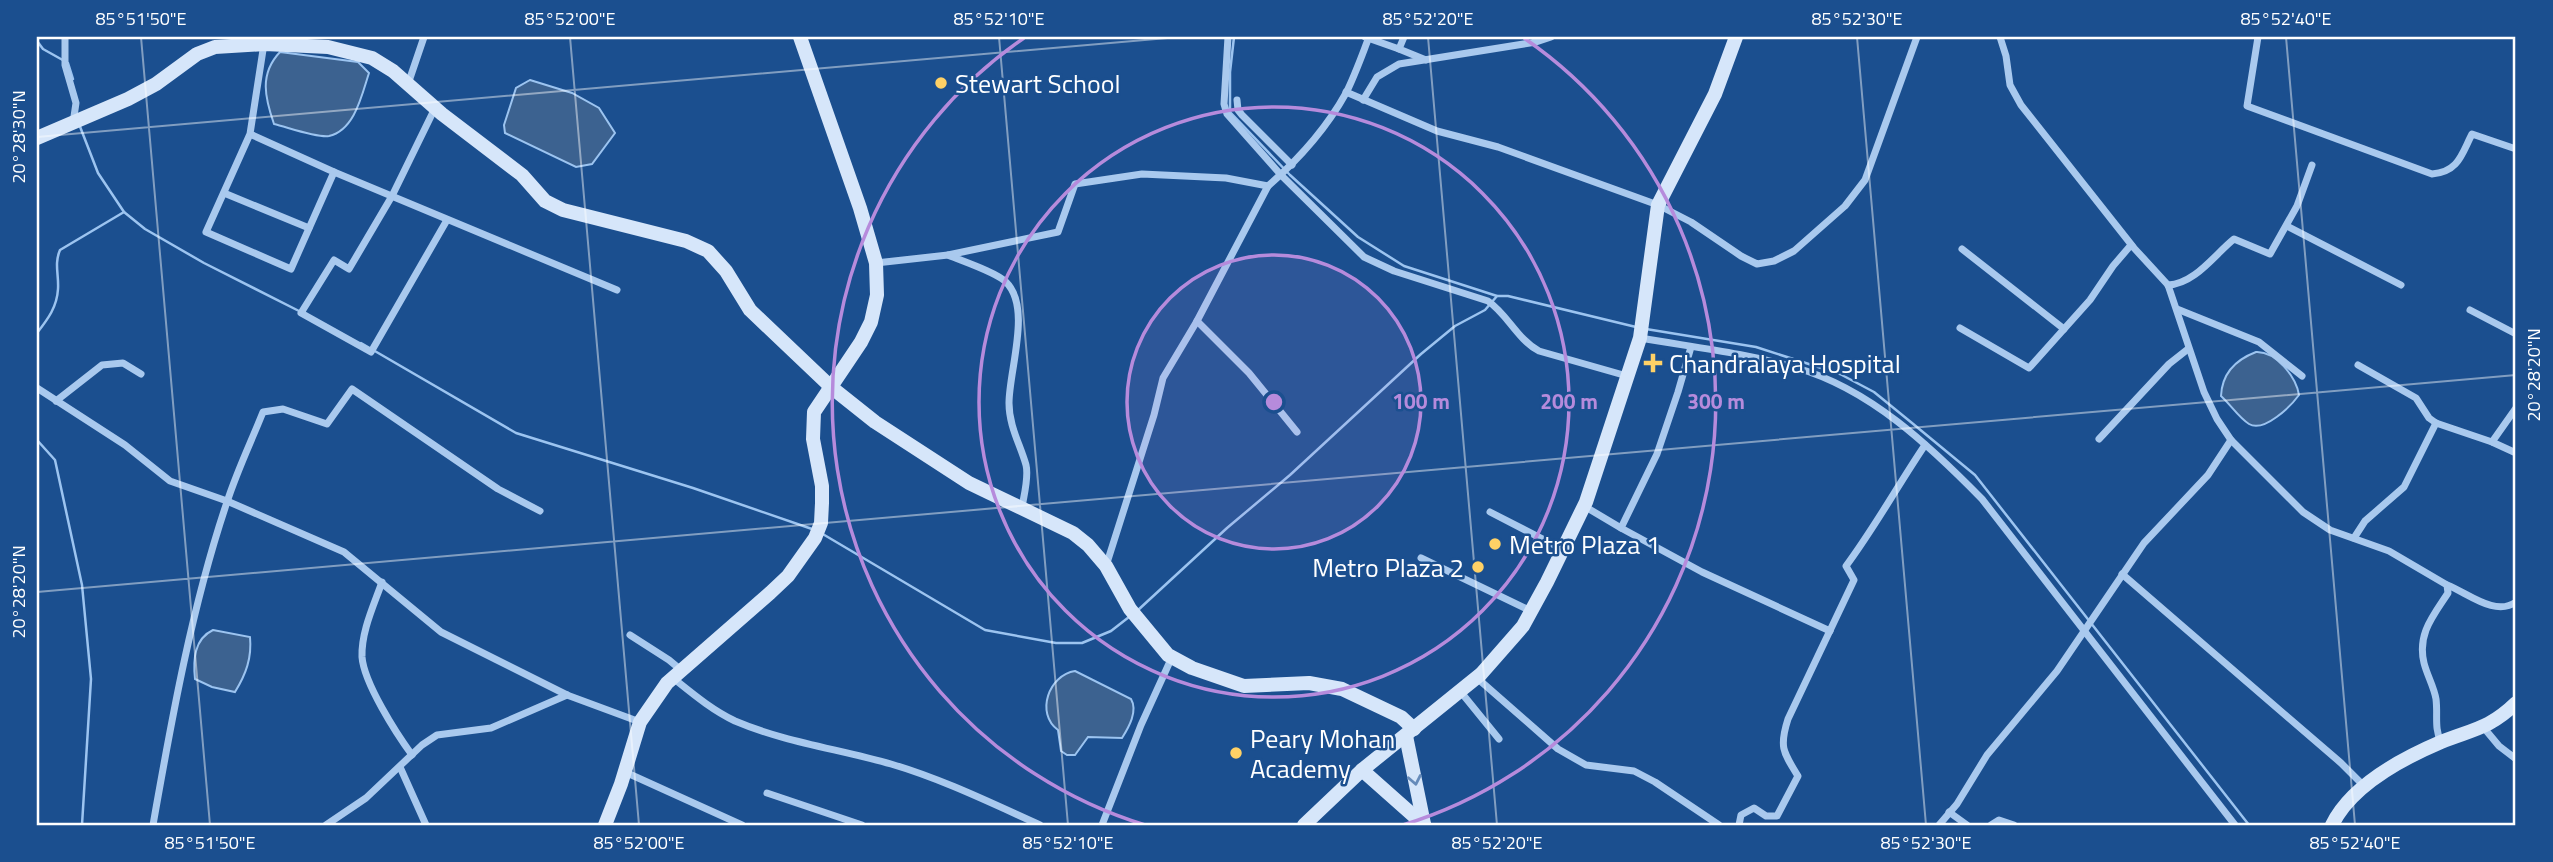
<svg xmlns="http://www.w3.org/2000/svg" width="2553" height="862" viewBox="0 0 2553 862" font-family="'Titillium Web',sans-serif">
<rect width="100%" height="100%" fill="#1b4f8f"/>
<g fill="#3c6290" stroke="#9cc4f0" stroke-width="2">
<path d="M280,52L358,62L369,73C362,94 355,130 329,136C317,138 287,127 274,124C265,98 259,74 280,52Z"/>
<path d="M530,80L572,93L599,108L615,133L592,164L576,167L505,133L504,125L516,88Z"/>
<path d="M2256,352C2276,351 2296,377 2299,395C2291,406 2264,433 2249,424C2239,418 2230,404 2221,396C2222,373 2235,360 2256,352Z"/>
<path d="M213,630L250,637C252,658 246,674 235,692L212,687L195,679C193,660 194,639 213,630Z"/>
<path d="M1075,671L1131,699C1138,711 1129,727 1122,738L1088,737L1075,755H1067L1061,751L1058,730C1035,713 1049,675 1075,671Z"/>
</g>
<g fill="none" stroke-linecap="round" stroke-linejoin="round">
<g stroke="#9cc4f0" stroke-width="2.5">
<path d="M1234,37L1230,72V112L1290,175L1358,237L1404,266L1497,296H1508L1636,327"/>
<path d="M37,41L43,49L68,63L73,79"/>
<path d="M79,124L98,173L124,212L145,229L204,263L299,311"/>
<path d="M1646,329L1756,347L1840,374L1874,392L1912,423L1975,475L2249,825"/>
<path d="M37,333C48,319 57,307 58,289C59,275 54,264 60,250L124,212"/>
<path d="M361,343L516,433L693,488L812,529"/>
<path d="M37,440L55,460L82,585L91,679L82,825"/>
<path d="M821,533L985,630L1056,643H1082L1111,631L1129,617"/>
<path d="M1137,611L1227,528L1290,475L1421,354L1455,326L1485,310L1497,296"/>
</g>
<g stroke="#a9c9ee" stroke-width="7">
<path d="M65,37V65L76,103L73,123"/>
<path d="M1228,37L1224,104L1227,114L1281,175L1364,257L1394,271L1488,301C1508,315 1517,339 1539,351L1627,376"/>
<path d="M1365,37L1399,49"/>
<path d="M1404,37L1399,49L1426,60"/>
<path d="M2000,37L2006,56L2010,85L2021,105L2134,248L2168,285L2204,392L2217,419L2231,440L2303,512L2330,530L2389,551L2447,585L2448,593C2433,616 2417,634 2424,663C2427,675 2434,687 2436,699C2438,715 2434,728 2441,742"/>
<path d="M2258,37L2247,106L2432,174C2459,172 2462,153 2472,134L2516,149"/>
<path d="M408,84L424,37"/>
<path d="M1346,92L1437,131L1498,147L1658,205L1691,222L1741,256L1757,264L1774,261L1794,251L1845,206L1865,180L1917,37"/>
<path d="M1237,100L1238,110L1242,115L1292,165"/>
<path d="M1363,100L1377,77L1399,64L1536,42L1551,37"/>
<path d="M435,108L392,196L349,269L334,260L301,313L371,352L447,220"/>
<path d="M250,134L334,172L291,269L206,232L250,134L265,37"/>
<path d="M334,172L617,290"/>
<path d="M224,193L309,228"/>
<path d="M2287,226L2401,285"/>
<path d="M1962,249L2064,329"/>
<path d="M876,263L948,255"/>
<path d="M2168,285C2195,284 2215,254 2234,239L2270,254L2297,206L2312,165"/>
<path d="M2177,309L2259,342L2302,376"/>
<path d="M2470,310L2516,334"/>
<path d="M1197,321L1249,373L1297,432"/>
<path d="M1960,328L2029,368L2090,300L2113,266L2131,245"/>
<path d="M1640,338C1692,347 1746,353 1797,368C1870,389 1930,446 1982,499L2235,825"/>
<path d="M1691,347L1678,392L1657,454L1621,528L1702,572L1830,631"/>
<path d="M2358,365L2416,398L2429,418L2436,423L2492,442L2516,453"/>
<path d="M37,388L125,445L170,481L227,501L344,552L441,632L567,695L640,722"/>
<path d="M56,401L102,365L123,363L141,374"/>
<path d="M2099,439L2169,364L2188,349"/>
<path d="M2492,442L2516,408"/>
<path d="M1584,506L1621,528"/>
<path d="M1022,507C1024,495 1029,477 1026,465C1020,444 1009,426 1009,403C1009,370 1032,308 1006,282C996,272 962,261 948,255L1058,232L1075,184L1142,174L1226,178L1268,186C1298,160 1326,129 1346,93C1355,75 1362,55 1369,37"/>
<path d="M1490,512L1562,549"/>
<path d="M2354,538L2365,521L2404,487L2436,423"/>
<path d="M1421,558L1531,611"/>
<path d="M1106,566L1154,415L1163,378L1197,321L1268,186"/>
<path d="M2122,574L2341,763L2364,786"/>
<path d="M382,582C374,605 361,632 362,657C364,683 396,733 412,755"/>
<path d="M2447,585C2468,593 2495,617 2516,602"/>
<path d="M630,635L669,660L681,670"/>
<path d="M673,678C693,694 712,710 735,721C784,742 839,749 891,764C942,779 991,803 1040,825"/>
<path d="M1477,678L1558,749L1586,765L1634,771L1655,782L1719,825"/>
<path d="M1460,691L1499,739"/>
<path d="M2484,728L2499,746L2516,759"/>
<path d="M400,767L426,825"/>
<path d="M625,772L742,825"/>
<path d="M767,793L862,825"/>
<path d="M1949,812L1967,825"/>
<path d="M153,825C172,717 192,606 227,502C237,471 251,442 263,412L283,409L327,424L352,389L498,489L540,511"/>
<path d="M326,825L366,798L422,745L437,735L491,728L567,695"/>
<path d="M1102,825L1141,725L1172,657"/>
<path d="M1739,825L1741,815L1754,808L1766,816H1777L1798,776C1783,752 1779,747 1788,719L1854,580L1846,566C1875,527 1898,485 1925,445"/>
<path d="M1939,825L1957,804L1987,755L2057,671L2144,543L2208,475L2231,440"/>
<path d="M1991,825L1999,820L2014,825"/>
</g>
<g stroke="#d6e6fa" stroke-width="14">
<path d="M37,138L128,99L156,84L197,54L215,47L265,44L328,47L372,58L393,71L442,114L522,175L545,201L563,210L686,241L708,251L726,271L750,310L831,387L875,422L969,483L1073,533L1088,545L1106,566L1130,609L1168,655L1192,668L1244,686L1309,683L1342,689L1401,717L1414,729"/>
<path d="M1406,736L1424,824"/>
<path d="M1362,770L1424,825"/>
<path d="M605,825L621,784L640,722L667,683L770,593L788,576L815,538L821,523L822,503V486L813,439L814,412L861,342L871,322L877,295L876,263L860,208L800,37"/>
<path d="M1304,825L1362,770L1481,674L1523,626L1547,582L1586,502L1640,338L1658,205L1715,94L1736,37"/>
<path d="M2332,825C2351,786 2401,759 2441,742C2473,729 2489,729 2516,703"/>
</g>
</g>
<defs><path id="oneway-chevron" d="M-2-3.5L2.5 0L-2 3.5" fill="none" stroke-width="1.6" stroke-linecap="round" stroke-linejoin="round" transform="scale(1.75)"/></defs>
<use stroke="#668bba" href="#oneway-chevron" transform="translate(1415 780) rotate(79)"/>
<path fill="none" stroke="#fff" stroke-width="2" stroke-opacity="0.45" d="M141,37L210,825M570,37L639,825M999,37L1068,825M1428,37L1497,825M1857,37L1926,825M2286,37L2355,825M37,137L1179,37M37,592L2516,375"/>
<circle cx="1274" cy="402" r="147" fill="#b68bdc" fill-opacity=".12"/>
<g fill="none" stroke="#b68bdc" stroke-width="3.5">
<circle cx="1274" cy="402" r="147"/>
<circle cx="1274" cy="402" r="295"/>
<path d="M1145 825A442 442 0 0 1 1024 38M1524 38A442 442 0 0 1 1403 825"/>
</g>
<g fill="#ffd166" stroke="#1b4f8f" stroke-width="2.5">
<circle cx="941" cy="83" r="7"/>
<path d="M1649.5 352.5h7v7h7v7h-7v7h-7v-7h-7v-7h7z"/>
<circle cx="1495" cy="544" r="7"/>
<circle cx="1478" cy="567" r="7"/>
<circle cx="1236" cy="753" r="7"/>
</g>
<g text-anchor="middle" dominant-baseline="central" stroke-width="5" stroke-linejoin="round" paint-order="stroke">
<g font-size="26" fill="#fff" stroke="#1b4f8f" text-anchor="start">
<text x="955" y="83">Stewart School</text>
<text x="1669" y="363">Chandralaya Hospital</text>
<text x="1509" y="544">Metro Plaza 1</text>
<text x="1464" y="567" text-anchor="end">Metro Plaza 2</text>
<text x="1250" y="738">Peary Mohan<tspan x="1250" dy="30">Academy</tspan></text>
</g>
</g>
<circle cx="1274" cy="402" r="10" fill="#b68bdc" stroke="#1b4f8f" stroke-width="3.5"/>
<g font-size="21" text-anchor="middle" font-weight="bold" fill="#b68bdc" stroke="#1b4f8f" stroke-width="5" stroke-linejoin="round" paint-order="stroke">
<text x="1421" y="409">100 m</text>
<text x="1569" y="409">200 m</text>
<text x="1716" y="409">300 m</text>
</g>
<rect width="2553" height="862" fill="none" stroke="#1b4f8f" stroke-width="77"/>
<rect x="38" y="38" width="2476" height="786" fill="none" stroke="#fff" stroke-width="2.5"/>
<g font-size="18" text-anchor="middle" fill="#fff">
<text x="141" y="25">85°51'50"E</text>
<text x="570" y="25">85°52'00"E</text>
<text x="999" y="25">85°52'10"E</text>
<text x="1428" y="25">85°52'20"E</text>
<text x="1857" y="25">85°52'30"E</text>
<text x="2286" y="25">85°52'40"E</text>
<text transform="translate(19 137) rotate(-90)" y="6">20°28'30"N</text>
<text transform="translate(2534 375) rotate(-90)" y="6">20°28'20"N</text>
<text transform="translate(19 592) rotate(-90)" y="6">20°28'20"N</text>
<text x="210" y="849">85°51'50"E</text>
<text x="639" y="849">85°52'00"E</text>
<text x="1068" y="849">85°52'10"E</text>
<text x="1497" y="849">85°52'20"E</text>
<text x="1926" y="849">85°52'30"E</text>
<text x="2355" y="849">85°52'40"E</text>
</g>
</svg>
